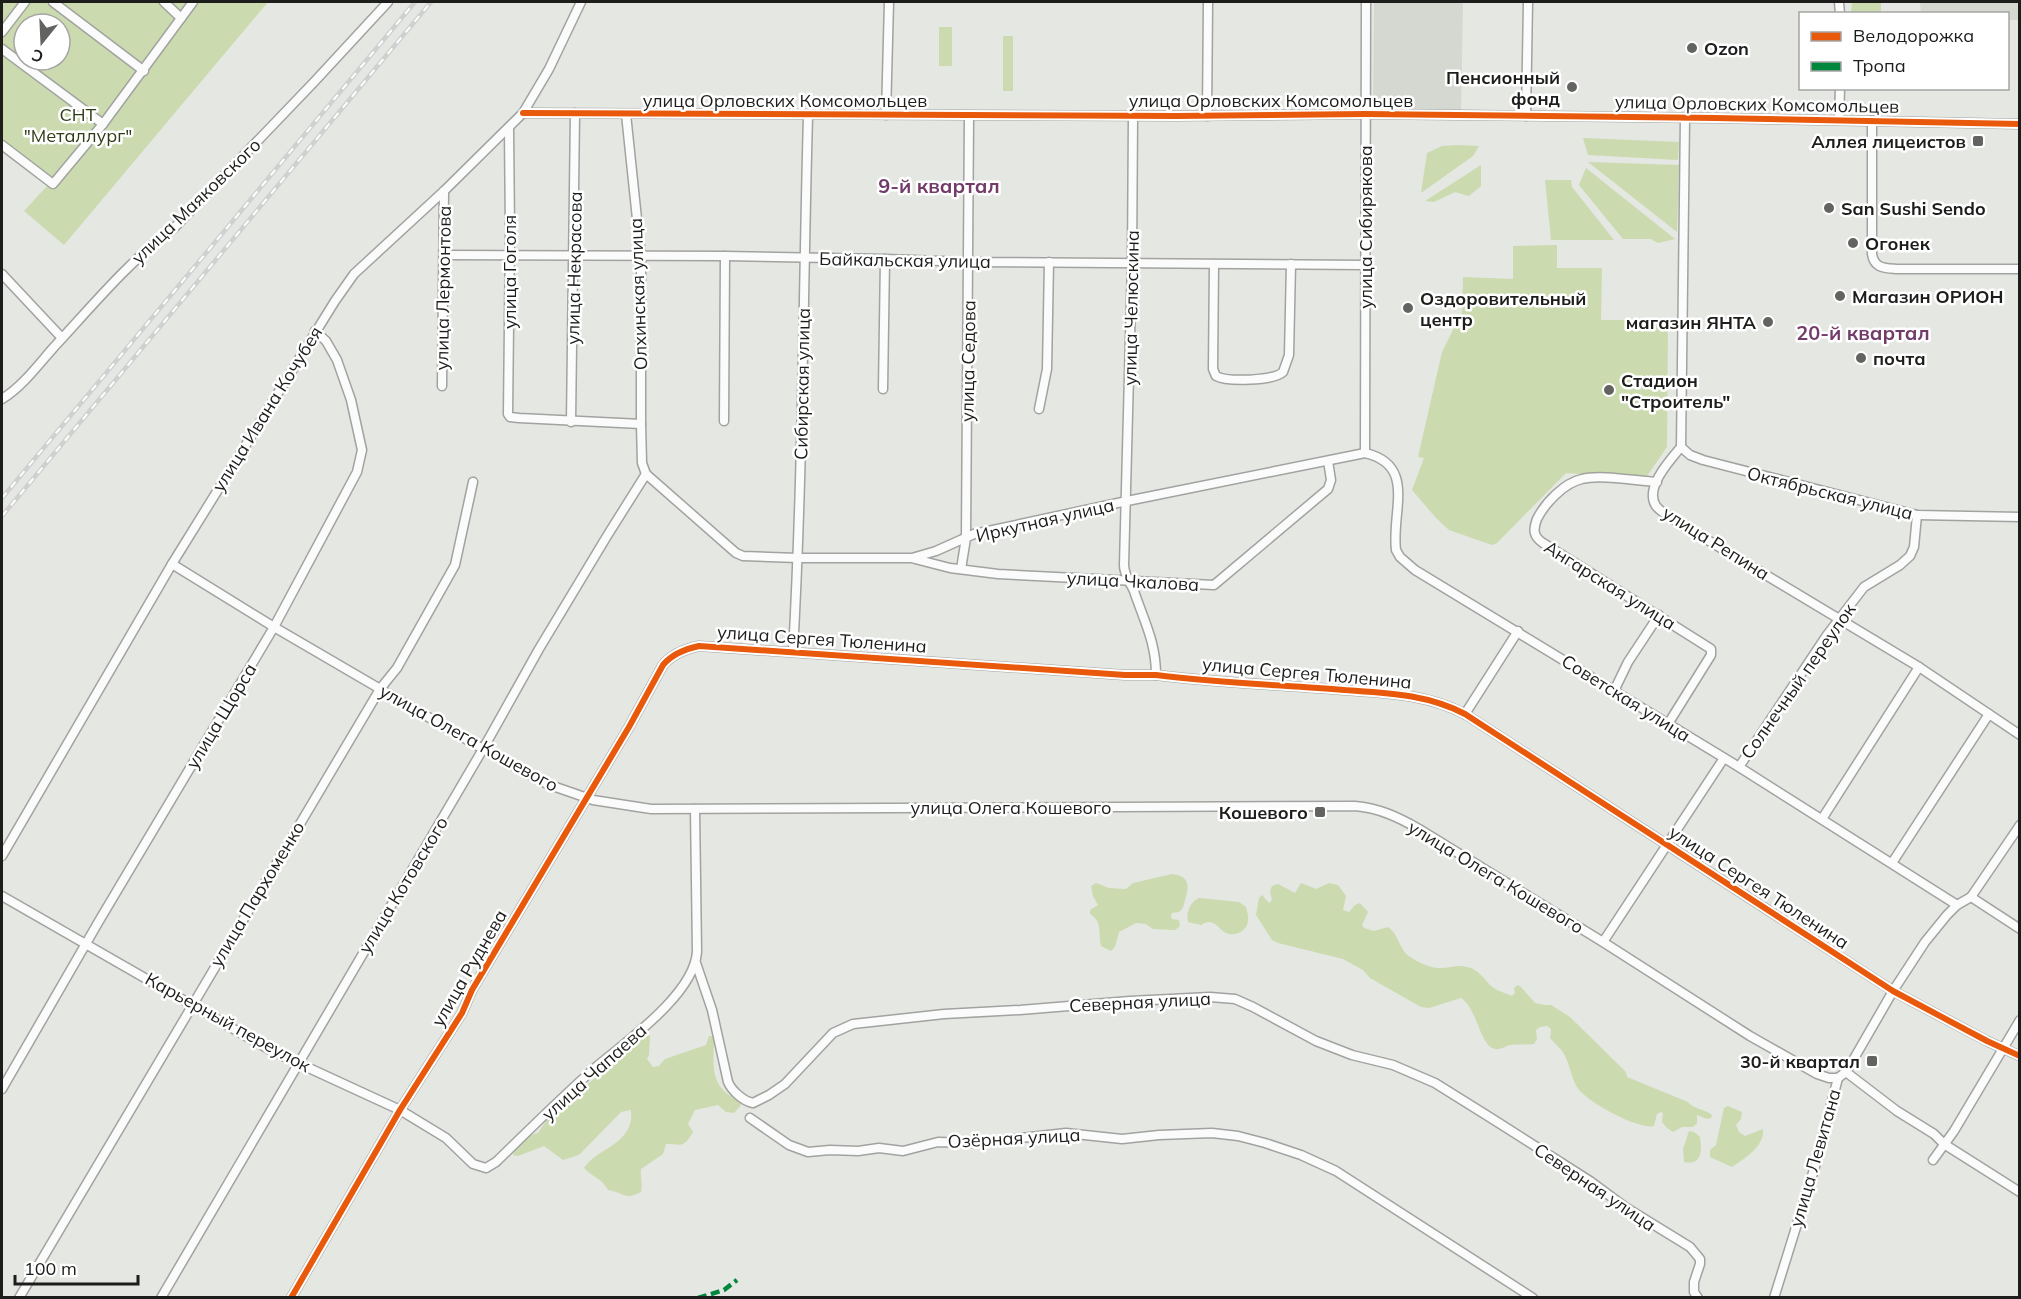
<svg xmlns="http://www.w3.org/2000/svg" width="2021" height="1299" viewBox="0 0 2021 1299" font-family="Mulish,sans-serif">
<rect width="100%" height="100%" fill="#e5e7e3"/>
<g fill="#d4d8d0">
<path d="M1374,2H1463L1461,111L1373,110Z"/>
<path d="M1920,2H2019V20H2008V14L1921,13Z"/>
</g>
<g fill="#cbdaaf" fill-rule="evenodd">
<path d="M2,2H268L64,245L24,211L47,186L2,150ZM24,24H60V60H24Z"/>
<path d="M1852,2H1881V13H1851Z"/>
<rect x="939" y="27" width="13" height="39"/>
<rect x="1003" y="36" width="10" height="55"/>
<path d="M1583,138L1679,142L1678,160L1588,155Z"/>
<path d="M1458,145L1479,146L1473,156L1421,193L1427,153L1442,146Z"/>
<path d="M1588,162L1679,165L1677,232Z"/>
<path d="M1481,165V186L1469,196L1455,192L1434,202L1425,201Z"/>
<path d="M1586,168L1675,239L1658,243L1651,239H1623L1579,185Z"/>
<path d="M1545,180H1571L1572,187L1614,240H1551Z"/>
<path d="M1557,245V268H1602L1601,320H1668L1667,447L1645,479L1566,473L1497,543L1492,545L1449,530L1436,518L1412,490L1424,458L1418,457L1442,352L1462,312L1463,277L1513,279V246Z"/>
<path d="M1172,874C1189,876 1190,885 1185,900C1185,901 1183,908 1182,909C1179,913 1177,912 1172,913L1171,916L1172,919L1179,920L1180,926L1175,930L1153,929L1146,924L1136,923L1119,932L1115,947L1111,951L1101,946C1098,933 1103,922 1090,914V910L1098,905L1093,896L1091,886L1096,883L1109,888L1126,889L1133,883Z"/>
<path d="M1301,883L1316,889L1329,883L1338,885L1346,896L1343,910L1349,912L1355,905L1360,903L1368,912L1362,925L1364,928L1374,931L1388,927C1399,934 1399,950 1410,957C1418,962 1431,969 1441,968C1454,968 1459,963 1473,969C1481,973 1485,980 1490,985C1495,990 1505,993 1512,996L1515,993L1514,988L1517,985L1520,986L1535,1003L1544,1005H1551L1570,1017L1626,1072L1627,1077L1688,1102C1693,1109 1705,1109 1712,1115L1711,1118L1707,1119L1697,1115V1123L1693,1127H1682L1673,1132L1667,1128L1662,1122L1663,1113L1661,1112L1657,1114L1654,1126C1638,1130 1585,1101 1577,1087C1571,1077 1570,1065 1565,1056C1562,1049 1555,1044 1550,1038L1551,1029L1547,1026L1540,1027L1536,1030L1537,1039L1534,1044C1526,1045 1517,1044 1510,1045C1505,1046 1501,1050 1495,1049C1479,1045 1478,1009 1461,998L1429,1008L1421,1007L1370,978L1363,970L1343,959L1278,943L1272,940L1256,915L1259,898L1262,895L1269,903L1272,900L1270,891L1272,886L1278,884L1295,893Z"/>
<path d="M1199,898L1239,902L1246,907C1247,911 1249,917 1248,921C1247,931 1235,937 1226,933C1220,930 1217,923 1210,922C1206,922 1204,923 1201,925L1188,922C1186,912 1190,902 1199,898Z"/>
<path d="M645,1033L650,1036L649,1055L647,1059L653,1067L659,1066L665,1059L706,1045L709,1036H712L714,1039C714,1057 710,1075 723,1090C729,1097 736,1097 741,1105L734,1113L726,1112L718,1105L695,1110L688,1124L693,1132C683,1149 682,1144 666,1144L663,1154L641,1169C640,1178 643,1183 641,1192C624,1201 624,1192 608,1190C601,1177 593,1178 584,1168C598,1147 635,1144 631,1110L621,1112L579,1155L563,1160L544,1146L518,1156L513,1155C518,1142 526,1136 538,1133L551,1114L564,1111L571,1098L580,1096L584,1087L595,1078L604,1066Z"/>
<path d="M1728,1106L1742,1112L1741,1119L1736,1125L1739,1132L1745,1136L1763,1129C1765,1146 1744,1159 1732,1167L1710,1157V1150L1716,1145L1724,1108Z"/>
<path d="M1689,1131L1694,1132L1700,1137C1702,1150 1702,1166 1684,1162L1683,1149Z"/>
</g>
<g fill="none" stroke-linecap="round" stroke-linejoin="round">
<g stroke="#a1a3a0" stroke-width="11">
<g id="minor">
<path d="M53,2L144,71"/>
<path d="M164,2L181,18"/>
<path d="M1839,2L1840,14"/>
<path d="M2,32L25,2"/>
<path d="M2,49L103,124"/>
<path d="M523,113L1176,116L1365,114L1715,118L2020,124"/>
<path d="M626,114L641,257V424L642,463L646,474L736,553L743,556L798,558H912L936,551L974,534L1127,501L1365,453C1417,465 1391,512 1396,550L1400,557L1415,570L1739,767L1957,905"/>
<path d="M886,115L889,2"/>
<path d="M1133,116L1132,262L1124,565C1124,575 1130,582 1134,591C1144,621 1156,642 1156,675"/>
<path d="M1207,116L1208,2"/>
<path d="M1526,116L1528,2"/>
<path d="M1685,117L1681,447C1670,460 1644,488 1656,506C1660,511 1666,514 1671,518L1919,667L2020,735"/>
<path d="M1839,120L1840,88"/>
<path d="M1872,120V254C1874,268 1884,268 1896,269H2020"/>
<path d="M509,129L510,233L508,414L510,417L519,418L641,424"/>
<path d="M2,145L53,184L103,124L193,2"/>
<path d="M445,255L725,256L885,259L969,262L1365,265"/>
<path d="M1214,264L1213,369L1216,376C1227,382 1273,381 1283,372L1289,355L1291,264"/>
<path d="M2,274L62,338"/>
<path d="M442,386L444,191"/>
<path d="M883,389L885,259"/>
<path d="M2,399C22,387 39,364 54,347C93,305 129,261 175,227L315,81L388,2"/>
<path d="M1039,409L1047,369L1049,262"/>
<path d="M724,421L725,256"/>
<path d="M571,422L575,113"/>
<path d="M1681,447L1690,455L1703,460L1917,515L2020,517"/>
<path d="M1365,453L1366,2"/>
<path d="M1657,482C1637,481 1600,474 1582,479C1564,483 1545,503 1537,519C1533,530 1533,536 1543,543L1711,649V655L1668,724"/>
<path d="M915,559L950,568L998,574L1214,585L1328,489L1331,480L1328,461"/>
<path d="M172,564L274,627L483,749L547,784L593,800L651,809L1355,806C1379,808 1398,817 1419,829L1603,942L1750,1036L1817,1074L1829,1078H1838"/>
<path d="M961,569L966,538L969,116"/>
<path d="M793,652C803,473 803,294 808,116"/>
<path d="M1614,691L1628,662L1659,615"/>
<path d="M1465,714L1518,631"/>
<path d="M1739,767L1827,635L1864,587L1900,565L1910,556L1914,547L1917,515"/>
<path d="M1822,819L1919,667"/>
<path d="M2,856L172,564L335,301L354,274L444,191L523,113L549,69L581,2"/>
<path d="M1892,863L1989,714"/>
<path d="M2,896L272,1051L400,1110L446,1138L473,1164L486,1168L496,1162C529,1130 562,1097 596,1067C627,1041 694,994 697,952L695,809"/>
<path d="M1971,897L2020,929"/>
<path d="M1603,942L1724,758"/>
<path d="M696,963L712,1010L728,1082C732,1091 743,1101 753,1103L769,1095L785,1084L833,1033L853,1024L944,1014L1020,1010L1130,1001L1210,997L1235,999L1253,1007L1316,1041L1352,1055L1393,1065L1435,1083L1491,1118L1590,1181L1625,1207L1690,1247L1700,1259V1264L1694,1282V1292L1698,1298"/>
<path d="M1846,1072L1897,1111L1934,1134L1944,1144L2020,1192"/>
<path d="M2,1089L99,921L274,627L357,472L362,450L351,400L337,360L326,341L315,331"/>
<path d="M750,1118L789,1145L808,1152L830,1150L858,1151L879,1148L903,1151L938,1142L975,1143L1066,1133L1122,1139L1159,1135L1212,1133L1238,1136L1265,1143L1301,1155L1336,1171L1533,1298"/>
<path d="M1933,1160L1954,1131L2020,1020"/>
<path d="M19,1298L380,689L397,668L455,565L473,482"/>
<path d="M161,1298L483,749L539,649L607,536L646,474"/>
<path d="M291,1298L400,1110L462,1013L472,990L629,727L663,665C672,654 685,649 699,646L1125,675H1156C1218,683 1282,685 1344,690C1387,693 1427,694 1465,714L1893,991L1987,1041L2020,1056"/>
<path d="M1774,1298L1816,1163L1838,1078L1846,1072L1852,1062L1893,991L1925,942L1947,915L1957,905L1971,897L2020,825"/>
</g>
</g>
<use href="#minor" stroke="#fbfbfb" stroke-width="8"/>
<g stroke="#cfd0cf" stroke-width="4.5">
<g id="rail">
<path d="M2,498L415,2"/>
<path d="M2,516L431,2"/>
</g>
</g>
<use href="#rail" stroke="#fff" stroke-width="2" stroke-dasharray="7" stroke-linecap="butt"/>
<path stroke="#00873e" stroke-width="4.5" stroke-dasharray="9 4.5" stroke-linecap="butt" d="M698,1298L724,1290L737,1280"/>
<g stroke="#fff" stroke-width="10">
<g id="cycleway">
<path d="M523,113L1176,116L1365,114L1715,118L2020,124"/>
<path d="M291,1298L400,1110L462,1013L472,990L629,727L663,665C672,654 685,649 699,646L1125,675H1156C1218,683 1282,685 1344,690C1387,693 1427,694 1465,714L1893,991L1987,1041L2020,1056"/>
</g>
</g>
<use href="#cycleway" stroke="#e8590c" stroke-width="6"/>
</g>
<g fill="#636462" stroke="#fff" stroke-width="2">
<circle cx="1692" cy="48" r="6"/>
<circle cx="1572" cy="87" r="6"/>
<rect x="1972" y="135" width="12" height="12" rx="3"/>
<circle cx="1829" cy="208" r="6"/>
<circle cx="1853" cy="243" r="6"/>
<circle cx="1840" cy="296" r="6"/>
<circle cx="1408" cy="308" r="6"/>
<circle cx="1768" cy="322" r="6"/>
<circle cx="1861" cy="358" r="6"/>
<circle cx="1609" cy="390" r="6"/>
<rect x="1314" y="806" width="12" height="12" rx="3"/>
<rect x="1866" y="1055" width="12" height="12" rx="3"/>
</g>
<g text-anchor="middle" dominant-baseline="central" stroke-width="5" stroke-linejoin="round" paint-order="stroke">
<g font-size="18" font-weight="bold" fill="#1d1e1c" stroke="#fff" text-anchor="start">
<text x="1704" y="48">Ozon</text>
<text x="1560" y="77" text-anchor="end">Пенсионный<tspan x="1560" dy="21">фонд</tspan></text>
<text x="1966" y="141" text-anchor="end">Аллея лицеистов</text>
<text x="1841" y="208">San Sushi Sendo</text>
<text x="1865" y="243">Огонек</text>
<text x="1852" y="296">Магазин ОРИОН</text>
<text x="1420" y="298">Оздоровительный<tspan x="1420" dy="21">центр</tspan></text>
<text x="1756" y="322" text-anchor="end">магазин ЯНТА</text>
<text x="1873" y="358">почта</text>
<text x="1621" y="380">Стадион<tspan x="1621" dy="21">"Строитель"</tspan></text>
<text x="1308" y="812" text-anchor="end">Кошевого</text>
<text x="1860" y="1061" text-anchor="end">30-й квартал</text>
</g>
<g font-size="18" fill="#1d1e1c" stroke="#fff">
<text x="785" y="100">улица Орловских Комсомольцев</text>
<text x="1271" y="100">улица Орловских Комсомольцев</text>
<text transform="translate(1757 104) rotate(1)">улица Орловских Комсомольцев</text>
<text transform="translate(196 201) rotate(-44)">улица Маяковского</text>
<text transform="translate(1365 227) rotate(-90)">улица Сибирякова</text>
<text transform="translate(905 260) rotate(1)">Байкальская улица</text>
<text transform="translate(574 268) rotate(-89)">улица Некрасова</text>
<text transform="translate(509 272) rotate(-90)">улица Гоголя</text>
<text transform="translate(443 288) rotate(-89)">улица Лермонтова</text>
<text transform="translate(638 294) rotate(-92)">Олхинская улица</text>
<text transform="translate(1131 308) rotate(-89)">улица Челюскина</text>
<text transform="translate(968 361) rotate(-89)">улица Седова</text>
<text transform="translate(802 384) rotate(-89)">Сибирская улица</text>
<text transform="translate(267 409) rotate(-58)">улица Ивана Кочубея</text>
<text transform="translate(1830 493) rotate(14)">Октябрьская улица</text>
<text transform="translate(1045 520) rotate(-13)">Иркутная улица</text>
<text transform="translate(1716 543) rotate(32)">улица Репина</text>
<text transform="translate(1133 581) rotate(3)">улица Чкалова</text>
<text transform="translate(1610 585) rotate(32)">Ангарская улица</text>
<text transform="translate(822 639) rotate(4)">улица Сергея Тюленина</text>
<text transform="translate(1307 673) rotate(5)">улица Сергея Тюленина</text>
<text transform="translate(1798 681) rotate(-55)">Солнечный переулок</text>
<text transform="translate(1626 698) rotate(32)">Советская улица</text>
<text transform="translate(221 716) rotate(-59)">улица Щорса</text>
<text transform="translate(469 738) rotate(29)">улица Олега Кошевого</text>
<text x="1011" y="807">улица Олега Кошевого</text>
<text transform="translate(1496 877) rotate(31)">улица Олега Кошевого</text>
<text transform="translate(403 885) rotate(-59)">улица Котовского</text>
<text transform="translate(1759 887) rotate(33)">улица Сергея Тюленина</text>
<text transform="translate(257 894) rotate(-59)">улица Пархоменко</text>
<text transform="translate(469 968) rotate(-60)">улица Руднева</text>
<text transform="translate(1140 1002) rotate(-3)">Северная улица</text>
<text transform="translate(228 1022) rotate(29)">Карьерный переулок</text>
<text transform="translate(594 1072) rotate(-42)">улица Чапаева</text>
<text transform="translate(1014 1138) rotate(-3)">Озёрная улица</text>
<text transform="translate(1815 1158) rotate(-74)">улица Левитана</text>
<text transform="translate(1595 1187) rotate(34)">Северная улица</text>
</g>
<g font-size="18" fill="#303c15" stroke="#fff">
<text x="78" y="114">СНТ<tspan x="78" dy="21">"Металлург"</tspan></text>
</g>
<g font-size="20" font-weight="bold" fill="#723b69" stroke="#fff">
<text x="939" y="185">9-й квартал</text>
<text x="1863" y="332">20-й квартал</text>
</g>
</g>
<rect width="2021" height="1299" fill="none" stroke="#1d1e1c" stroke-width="6"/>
<rect x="1799" y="12" width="210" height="78" fill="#ffffff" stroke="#a5a5a4" stroke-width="1.5"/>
<rect x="1811" y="32" width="30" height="9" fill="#e8590c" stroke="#a5a5a4" stroke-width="1.5"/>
<text x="1853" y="42" font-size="18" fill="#1d1e1c">Велодорожка</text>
<rect x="1811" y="62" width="30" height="9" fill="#00873e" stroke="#a5a5a4" stroke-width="1.5"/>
<text x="1853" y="72" font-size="18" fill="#1d1e1c">Тропа</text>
<g transform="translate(42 42) rotate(198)"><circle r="28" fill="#ffffff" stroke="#a5a5a4" stroke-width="1.5"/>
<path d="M0-4.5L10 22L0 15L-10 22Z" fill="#636462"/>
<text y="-9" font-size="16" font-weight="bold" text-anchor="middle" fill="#1d1e1c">С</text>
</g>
<path d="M15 1275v9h123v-9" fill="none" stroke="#1d1e1c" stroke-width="3"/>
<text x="24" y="1275" font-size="18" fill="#1d1e1c" stroke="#ffffff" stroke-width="4.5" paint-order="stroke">100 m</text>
</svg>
